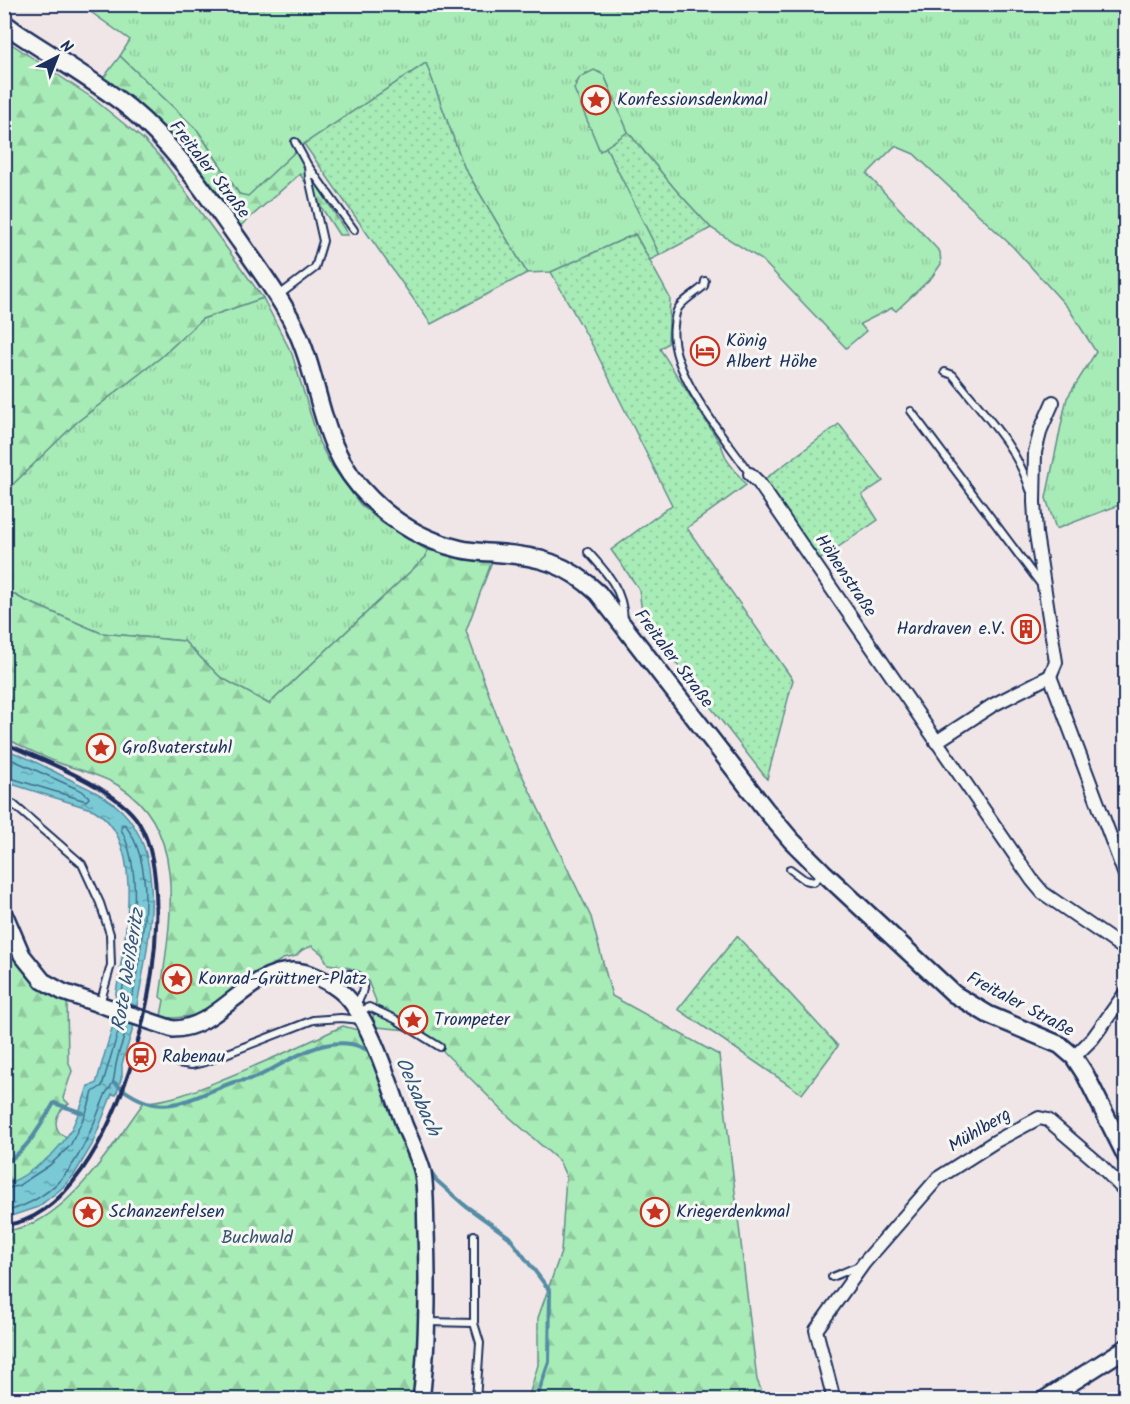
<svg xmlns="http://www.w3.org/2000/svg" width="1130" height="1404" viewBox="0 0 1130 1404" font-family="Kalam,sans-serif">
<defs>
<pattern id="grass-tufts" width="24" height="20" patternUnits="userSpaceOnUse" patternTransform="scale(1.5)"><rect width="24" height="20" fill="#a7ebb6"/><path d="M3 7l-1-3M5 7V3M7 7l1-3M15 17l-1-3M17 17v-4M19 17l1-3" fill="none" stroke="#8fca9f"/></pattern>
<pattern id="forest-firs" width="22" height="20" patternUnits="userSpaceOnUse" patternTransform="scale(1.5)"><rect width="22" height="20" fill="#a7ebb6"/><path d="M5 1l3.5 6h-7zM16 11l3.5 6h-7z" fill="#8fca9f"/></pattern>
<pattern id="garden-dots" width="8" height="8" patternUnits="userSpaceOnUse" patternTransform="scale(1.5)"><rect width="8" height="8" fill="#a7ebb6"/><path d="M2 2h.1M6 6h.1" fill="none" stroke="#8fca9f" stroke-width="1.8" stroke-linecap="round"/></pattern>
<pattern id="water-ripples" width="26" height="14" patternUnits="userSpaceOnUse" patternTransform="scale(1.5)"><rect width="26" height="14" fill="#7acad5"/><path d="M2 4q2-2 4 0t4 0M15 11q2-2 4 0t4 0" fill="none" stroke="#63a4b0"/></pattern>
</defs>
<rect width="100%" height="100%" fill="#f1e6e7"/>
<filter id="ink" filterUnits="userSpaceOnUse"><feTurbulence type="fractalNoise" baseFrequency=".0167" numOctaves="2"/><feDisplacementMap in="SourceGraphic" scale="12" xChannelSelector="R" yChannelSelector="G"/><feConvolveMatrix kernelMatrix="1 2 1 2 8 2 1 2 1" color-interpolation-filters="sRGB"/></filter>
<g filter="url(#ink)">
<g fill="url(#grass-tufts)" stroke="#618d8a" stroke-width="1.5">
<path d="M81,5H1125V509L1119,505L1056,529L1046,498L1064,411L1067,398L1096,352L1069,309L1013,247L914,154L895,146L867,174L940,252L941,264L932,277L896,311L892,308L860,324L866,331L846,348L762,260L711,228L675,189L628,132L604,75L599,72L586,73L575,83L600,151L606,147L660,255L650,260L635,234L551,272L527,273L464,167L426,63L304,144L248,197L239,194L198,131L120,56L130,40Z"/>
<path d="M263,298L292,354L319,442L330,463L360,504L382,523L427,550L426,557L269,704L220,677L184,641L101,633L22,599L5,589L4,492L77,422L160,358L202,319Z"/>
</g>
<g fill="url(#forest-firs)" stroke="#618d8a" stroke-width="1.5">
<path d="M4,39L91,97L144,140L162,159L263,298L202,319L160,358L77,422L5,492Z"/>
<path d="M120,56L198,131L239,194L248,196L296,151L348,235H339L300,174L238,228L101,81Z"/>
<path d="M427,550L492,561L466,631L507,744L591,917L612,996L719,1055L757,1380L765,1399H528L538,1365V1318L561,1252L566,1176L559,1161L507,1115L443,1051L408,1030L377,1027L373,1018L376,1001L368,981L350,968L328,964L322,954L312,946L302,950L296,956L283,959L249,978L205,1016C190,1012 179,1022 161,1016L164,1000L160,997C169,928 191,830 119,786C102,775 78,770 59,763C40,756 22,746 5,738L4,589L22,599L101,633L184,641L220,677L269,704L426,557Z"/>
<path d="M4,888L36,986L67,1001L68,1060L72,1071L63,1098L69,1104C54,1111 50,1133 68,1137C56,1158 28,1178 5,1184Z"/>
<path d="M343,1026L365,1032L411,1161L415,1183L421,1270L419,1353L414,1399L5,1400V1232C15,1229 26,1227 36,1222C81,1198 114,1143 144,1102C174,1101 201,1088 228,1077C267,1061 305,1044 343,1026Z"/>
</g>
<path fill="#a7ebb6" stroke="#618d8a" stroke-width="1.5" d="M594,70L604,75L628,132L600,151L574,89L580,77Z"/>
<g fill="url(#garden-dots)" stroke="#618d8a" stroke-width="1.5">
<path d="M426,63L464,167L527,273L431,324L304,144Z"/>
<path d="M628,132L675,189L711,228L660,255L606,147Z"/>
<path d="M635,234L670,298L668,343L660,349L721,445L727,460L746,485L687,528L793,680L767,779L643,621L639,589L611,550L672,505L595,350L551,272Z"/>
<path d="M839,424L883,481L862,495L878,520L819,560L765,479Z"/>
<path d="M737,936L838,1046L802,1094L678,1009Z"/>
</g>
<g fill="url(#water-ripples)" stroke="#548ca5" stroke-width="1.5">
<path d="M5,750C21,753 51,770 67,778C86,787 107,796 122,811C170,859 147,948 137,1006L115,999C123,947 149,842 94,810L5,782Z"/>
<path d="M115,1018L134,1025L122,1064V1076L116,1095L112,1094L92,1145L74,1175L61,1189L38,1207L5,1218V1184C16,1181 24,1176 33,1169C68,1146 76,1124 88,1086L96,1084Z"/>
</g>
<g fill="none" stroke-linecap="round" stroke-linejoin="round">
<g stroke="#416d8e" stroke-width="1.5">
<path d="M4,756L82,791L88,796L89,798L86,801L4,776"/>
<path d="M122,825H125C159,869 141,945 133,995L130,997L122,993C130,940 146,879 121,829Z"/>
<path d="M4,1189L18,1186L50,1165L70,1146L86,1113L93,1092L102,1086L119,1029L125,1028L126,1031C123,1041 119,1050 117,1060C113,1075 117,1080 106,1093C84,1148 68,1196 4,1212"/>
</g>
<g stroke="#548ca5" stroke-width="4">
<path d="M115,1083C162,1123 186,1099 234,1082C242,1080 250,1080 257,1077C286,1063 316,1039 351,1044C358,1045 366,1050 373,1052"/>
<path d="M427,1163L435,1179L463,1204L509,1237L550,1291L549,1362L536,1400"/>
<path d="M4,1164C28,1149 40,1127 54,1103L83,1113"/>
</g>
<g stroke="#1b2f5e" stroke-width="10">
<g id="service">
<path d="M309,167L354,230"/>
<path d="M705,281L704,286C696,293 685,299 679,307C675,312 675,319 674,325C667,371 724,436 750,474"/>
<path d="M278,296L315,268L323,241L309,178L308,166L295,142"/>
<path d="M945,372L953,375C981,411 1017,446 1030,490"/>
<path d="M911,411L1042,586"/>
<path d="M588,552C608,574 623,590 624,620"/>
<path d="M4,799L13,804L82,864L100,903L110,934L111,965L100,1004"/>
<path d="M790,869L805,880L814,882L823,873"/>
<path d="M331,985L341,974C369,971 367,990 354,1007"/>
<path d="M359,1012L369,1007L395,1019L440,1047"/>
<path d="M178,1063L191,1065L205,1062L313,1020L341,1018L362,1020"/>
<path d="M474,1235V1323L480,1343L476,1400"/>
<path d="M832,1277L861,1265"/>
<path d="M427,1322L474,1323"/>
</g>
</g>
<g stroke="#1b2f5e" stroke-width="16">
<g id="minor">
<path d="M750,474L759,483L1032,880L1043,893L1126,950"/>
<path d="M1050,676L1126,878"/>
<path d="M936,742L993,705L1050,676L1056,662L1036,534L1034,502L1035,452L1041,429L1053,402"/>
<path d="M1074,1057L1093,1038L1126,992"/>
<path d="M834,1400L816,1330L864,1263L938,1178L996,1141L1039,1118L1048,1120L1097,1162L1126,1192"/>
</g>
</g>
<g stroke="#1b2f5e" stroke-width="20">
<path id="tertiary" d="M4,913L22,955L43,981L63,992L173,1029C219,1029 245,971 293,971C309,971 333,983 345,995C371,1020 392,1092 405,1127C411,1141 419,1158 423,1173C426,1192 425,1213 426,1232C428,1288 428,1344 421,1400"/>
</g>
<g stroke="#1b2f5e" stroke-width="21">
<g id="secondary">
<path d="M4,23L16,32C52,56 96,81 129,108C175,146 207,195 241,243C259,269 279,295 293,323C324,385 316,446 371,499C396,524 425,541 460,549C472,552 484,552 496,553C539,556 566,563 598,593L765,809L791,840L823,872L954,994L989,1015L1060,1045L1074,1057L1085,1074L1126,1156"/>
<path d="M1044,1400L1126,1348"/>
</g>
</g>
<use href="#service" stroke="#f6f6f2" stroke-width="6"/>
<use href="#minor" stroke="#f6f6f2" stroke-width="12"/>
<use href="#tertiary" stroke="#f6f6f2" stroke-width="15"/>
<use href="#secondary" stroke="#f6f6f2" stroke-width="16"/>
<path stroke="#1b2f5e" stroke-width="4" d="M4,743C42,760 118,788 139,823C191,908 121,1216 4,1225"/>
</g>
</g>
<defs>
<g id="sight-ring" transform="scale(1.5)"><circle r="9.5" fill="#f6f6f2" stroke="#c8321e" stroke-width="1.5"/><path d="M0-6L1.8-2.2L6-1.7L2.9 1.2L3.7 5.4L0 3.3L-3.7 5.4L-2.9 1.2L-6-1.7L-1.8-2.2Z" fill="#c8321e"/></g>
<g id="hotel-ring" transform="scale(1.5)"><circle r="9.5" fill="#f6f6f2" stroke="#c8321e" stroke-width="1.5"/><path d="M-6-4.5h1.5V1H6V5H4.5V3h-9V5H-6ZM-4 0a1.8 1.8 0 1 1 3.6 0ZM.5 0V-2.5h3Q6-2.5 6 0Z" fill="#c8321e"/></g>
<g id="building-ring" transform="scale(1.5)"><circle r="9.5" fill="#f6f6f2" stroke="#c8321e" stroke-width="1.5"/><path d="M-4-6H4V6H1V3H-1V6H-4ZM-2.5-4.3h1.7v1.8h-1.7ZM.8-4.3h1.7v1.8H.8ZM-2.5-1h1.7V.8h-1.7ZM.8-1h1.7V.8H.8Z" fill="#c8321e"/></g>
<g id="station-ring" transform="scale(1.5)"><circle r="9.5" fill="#f6f6f2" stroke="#c8321e" stroke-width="1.5"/><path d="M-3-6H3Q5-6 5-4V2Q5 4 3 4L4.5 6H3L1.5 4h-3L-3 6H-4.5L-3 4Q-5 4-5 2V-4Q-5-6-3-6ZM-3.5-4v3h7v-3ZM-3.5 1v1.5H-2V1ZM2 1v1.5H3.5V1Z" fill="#c8321e"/></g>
</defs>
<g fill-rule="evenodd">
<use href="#sight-ring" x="596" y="100"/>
<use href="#hotel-ring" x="705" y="351"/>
<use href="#building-ring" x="1026" y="629"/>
<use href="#sight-ring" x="101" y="748"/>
<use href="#sight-ring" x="177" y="979"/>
<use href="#sight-ring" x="413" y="1020"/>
<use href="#station-ring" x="141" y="1057"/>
<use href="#sight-ring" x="88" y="1212"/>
<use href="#sight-ring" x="655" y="1212"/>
</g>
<g text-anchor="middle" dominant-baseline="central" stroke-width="6" stroke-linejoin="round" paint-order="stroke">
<g font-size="18" fill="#1b2f5e" stroke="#f6f6f2" text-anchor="start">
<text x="617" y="100">Konfessionsdenkmal</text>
<text x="726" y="341">König<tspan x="726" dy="21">Albert Höhe</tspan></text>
<text x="1005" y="629" text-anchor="end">Hardraven e.V.</text>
<text x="122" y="748">Großvaterstuhl</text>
<text x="198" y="979">Konrad-Grüttner-Platz</text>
<text x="434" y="1020">Trompeter</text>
<text x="162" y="1057">Rabenau</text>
<text x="109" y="1212">Schanzenfelsen</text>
<text x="676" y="1212">Kriegerdenkmal</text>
</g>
<g font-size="18" fill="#1b2f5e" stroke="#f6f6f2">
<text transform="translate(209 170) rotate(52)">Freitaler Straße</text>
<text transform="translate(845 576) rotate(56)">Höhenstraße</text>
<text transform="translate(673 659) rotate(53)">Freitaler Straße</text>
<text transform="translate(1020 1005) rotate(28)">Freitaler Straße</text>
<text transform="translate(980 1131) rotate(-31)">Mühlberg</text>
</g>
<g font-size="18" fill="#375570" stroke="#f6f6f2">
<text x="257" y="1238">Buchwald</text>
</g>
<g font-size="20" font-style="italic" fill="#33567c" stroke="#f6f6f2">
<text transform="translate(129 970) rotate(-81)">Rote Weißeritz</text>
<text transform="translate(417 1097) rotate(66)">Oelsabach</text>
</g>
</g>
<rect width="1130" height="1404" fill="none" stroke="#f6f6f2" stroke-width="24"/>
<rect x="12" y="12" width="1106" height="1380" fill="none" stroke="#1b2f5e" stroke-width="2" filter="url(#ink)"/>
<g transform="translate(57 57) rotate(42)" stroke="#f6f6f2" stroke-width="4.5" paint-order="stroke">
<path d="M0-4.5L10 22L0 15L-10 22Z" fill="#1b2f5e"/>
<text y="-9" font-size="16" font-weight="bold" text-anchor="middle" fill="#1b2f5e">N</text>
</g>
</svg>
